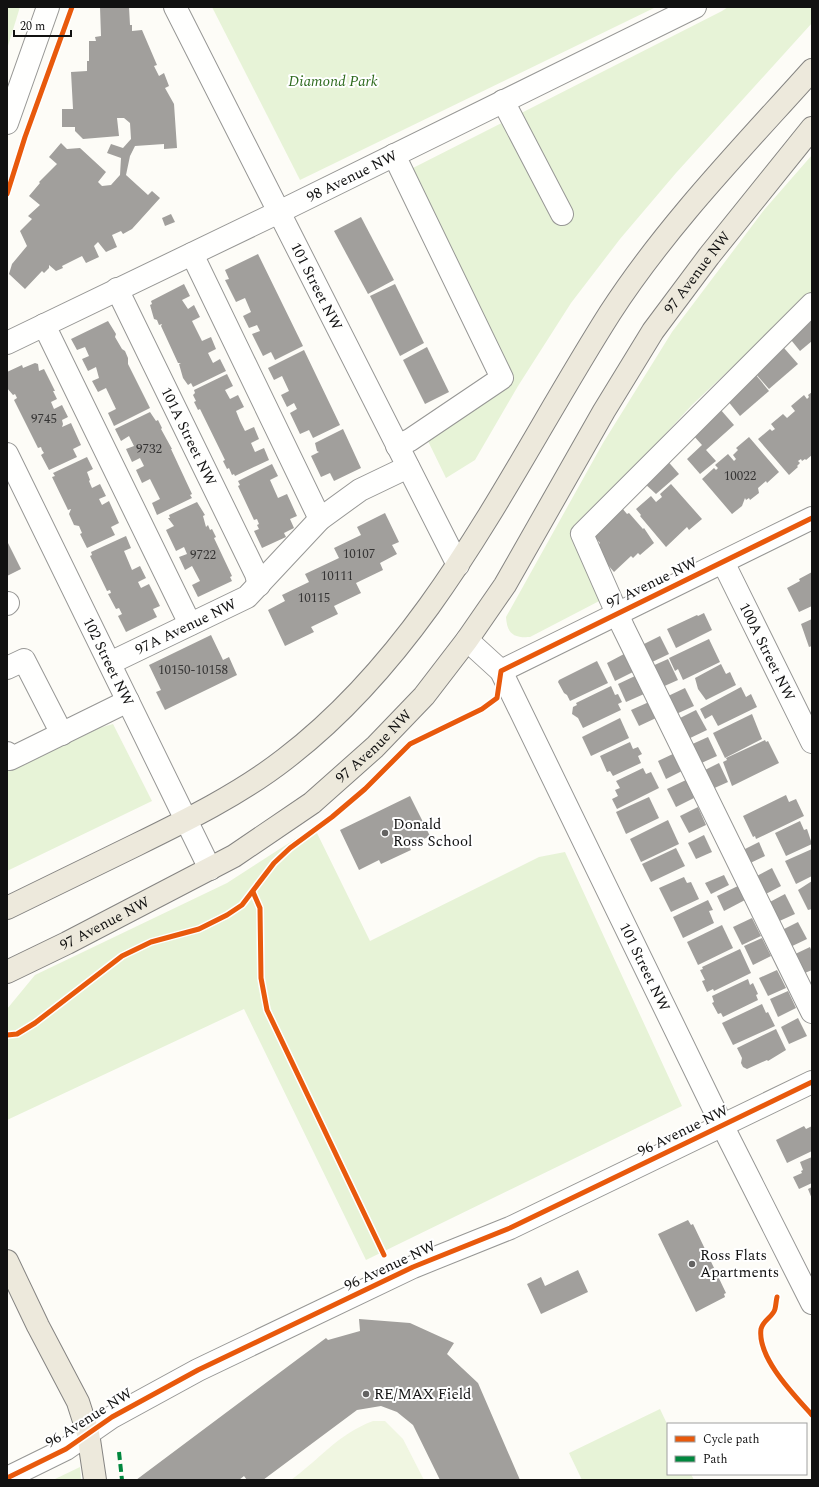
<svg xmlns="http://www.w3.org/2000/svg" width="819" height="1487" viewBox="0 0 819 1487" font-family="Spectral,serif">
<rect width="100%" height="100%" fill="#fdfcf7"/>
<g fill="#e7f3d7">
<path d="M7,7H20L7,49Z"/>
<path d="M212,7H656L300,180Z"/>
<path d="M728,7H812V23L676,173L620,239L571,303L518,386L475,460L446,478L428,441L509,382L409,170L722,11Z"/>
<path d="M812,155V292L692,405L576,531L605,598L530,637C514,638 507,634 506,617L603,443L672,332L764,210Z"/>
<path d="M113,724L152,801L7,871V756L22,749L29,762L99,728Z"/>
<path d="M314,827L370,941L539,857L565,852L682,1106L366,1260L244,1009L7,1120V1009L35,975L227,883Z"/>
<path d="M660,1409L668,1426V1474H691L694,1480H582L569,1453Z"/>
<path d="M80,1467L81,1480H53Z"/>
</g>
<path fill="#f0f6e1" d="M373,1421H385L403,1439L424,1480H291C320,1459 338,1434 373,1421Z"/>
<g fill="#a19f9c">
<path d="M100,7H129L130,25H132V31L142,30L157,65L154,66L159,76L164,73L169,86L165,88L174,104L177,148L164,149V144L135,146L130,156L126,175L148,195L152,191L160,198L132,229L123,234L121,231L112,235L117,247L106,252L98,242L94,246L99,257L86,263L82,256L62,266L63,268L56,271L49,265V268L44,273L42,271L25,289L9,274L12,264L27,246L20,231L32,219L28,216L40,205L29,196L40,183L39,182L57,164L49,157L61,143L67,149L80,148L106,172L98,182L102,186L111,185L120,175L121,158L107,153L111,144L123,148L131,139L130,123L124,118H117L119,136L83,139L75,131V127H62V109H73L71,72L87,71V61H89V41H96L95,37L101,36Z"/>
<path d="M171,214L175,222L165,226L162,218Z"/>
<path d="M361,217L394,280L368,294L334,231Z"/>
<path d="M258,254L303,346L275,360L271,352L263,356L252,334L260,331L257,325L249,328L243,316L251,312L245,298L236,302L225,280L229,279L225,270Z"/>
<path d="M184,284L190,296L182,300L188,309L194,305L200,317L192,321L202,341L211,337L216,349L208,353L213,363L220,359L226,371L193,387L191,383L188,385L183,378L179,364L181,363H178L161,326L162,324L159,325L157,320L154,319L150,305L152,304L151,301Z"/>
<path d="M395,284L424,343L400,356L370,296Z"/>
<path d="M812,313V341L800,351L787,335Z"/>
<path d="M108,321L116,334L115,337L122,349L125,351L128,358V364L150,408L114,426L108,413L116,409L106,388L98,392L92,381L99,378L96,367L88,371L82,359L89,356L85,347L77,350L71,339Z"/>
<path d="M427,347L449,392L425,404L403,360Z"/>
<path d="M784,348L798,364L769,389L755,373Z"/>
<path d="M304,350L340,425L313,438L309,430L300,434L290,413L297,409L294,403L287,407L281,395L289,391L282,376L274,380L268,368Z"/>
<path d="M35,363L38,364L39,371L44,369L55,391H53L57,399L51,402L54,409L62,405L68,417L62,420L63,424L62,427L71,423L81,445L73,449L77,457L49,470L41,455L44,453L42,450L41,447L38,448L14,400L17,398L15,394L13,395L7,388V372L22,365L23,368Z"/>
<path d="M227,374L233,386L225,390L230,399L238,395L244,407L236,411L240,421L245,431L254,427L259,439L251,443L255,452L264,448L269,460L235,476L234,474L232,475L229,468L227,469L223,461L225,460L200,409L198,410L194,402L196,401L193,395L195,393L194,390Z"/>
<path d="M756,375L769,391L740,416L727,400Z"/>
<path d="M812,392V455L806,460L805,459L802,461L801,459L798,461L800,463L797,466L798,467L789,475L758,439L770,429L772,431L775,429L771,424L783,414L787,418L795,411L791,406L804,395L807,399L809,397L808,395Z"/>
<path d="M720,409L734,425L706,450L716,461L700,474L687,459L702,445L692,434Z"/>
<path d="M150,412L156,421L158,420L162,428L161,429L172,449H171L192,494L190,495L192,498L157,515L152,503L160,499L150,479L142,483L136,470L144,466L140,458L132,462L126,449L134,446L129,436L121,441L115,429Z"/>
<path d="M343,429L361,468L334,481L330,473L321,477L311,456L319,452L317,451L315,443Z"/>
<path d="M749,437L779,472L767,483L766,481L758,488L759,493L750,500L749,498L746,500L745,498L742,506L732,514L702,479L714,468L716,470L718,468L715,465L728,454L734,461L736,459L733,455L738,450L736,448Z"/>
<path d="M87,457L93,469L87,472L90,480L89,481L92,488L100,484L106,496L99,499L102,505L109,501L119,523L111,527L115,535L87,548L80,534L82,533L79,526L74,525L69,514L71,509L68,510L52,477L55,476L53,473Z"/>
<path d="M665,458L679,474L656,494L643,482Z"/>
<path d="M272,464L278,476L270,480L278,498L287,494L297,516L290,519L294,528L284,533L286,537L262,548L254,531L259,529L257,525L259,524L257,519L254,520L238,486L240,485L238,481Z"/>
<path d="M671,484L702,519L689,530L687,527L666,547L640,516L641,515L636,509L651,496L656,502L662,497L660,494Z"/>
<path d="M197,502L205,515L203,516L206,527L208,525L210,530L212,529L216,537L214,538L232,576L230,577L232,581L198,597L192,585L200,581L192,566L185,570L179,557L187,554L184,547L176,551L166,530L174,526L168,518H170L169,515Z"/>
<path d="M622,508L627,514L629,513L643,529L644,528L654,543L640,555L638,553L633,558L631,556L614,572L595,550V548L600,543L593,535Z"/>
<path d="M385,513L399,542L392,545L397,554L380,563L383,570L356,583L361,593L334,606L338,614L311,627L314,632L285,646L268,610L285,601L282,595L309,582L305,574L339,558L334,548L361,535L357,527Z"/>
<path d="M126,536L131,548L124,551L132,570L140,566L146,578L138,582L141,588L149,584L160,606L153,609L157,617L126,632L118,616L122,614L119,608L116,609L108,594L111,593L110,590L107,591L90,556L92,555L91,552Z"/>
<path d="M7,541L21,569L7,576Z"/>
<path d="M812,572V606L799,612L787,588L800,581L799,579Z"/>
<path d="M704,613L712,630L676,648L667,629L697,615L698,616Z"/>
<path d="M812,619V646L809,647L801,624Z"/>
<path d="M211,635L223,660L229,657L237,675L165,710L156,692L161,690L149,665Z"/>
<path d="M660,636L669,654L650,663L642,645Z"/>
<path d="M709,639L720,662L683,680L678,669L675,671L669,658Z"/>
<path d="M624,654L633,672L615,681L607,663Z"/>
<path d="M668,659L678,680L660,688L650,667Z"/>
<path d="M597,661L608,683L570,701L567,695L564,693L558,682L559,680Z"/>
<path d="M721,664L726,674L730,672L736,685L706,700L698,689L695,678Z"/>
<path d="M635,676L644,694L626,702L618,684Z"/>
<path d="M611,686L615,695L618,694L622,702L618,704L621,710L583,728L578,718L572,714L573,707L577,705L576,703Z"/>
<path d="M741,687L746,697L751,694L757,707L718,726L712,715L705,719L700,709Z"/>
<path d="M685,688L694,706L674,715L666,697Z"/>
<path d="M649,702L656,718L639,726L631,710Z"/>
<path d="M696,710L707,730L686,740L676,720Z"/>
<path d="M752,714L762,739L725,758L713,733Z"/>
<path d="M620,718L629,738L591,756L582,737Z"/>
<path d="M708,737L717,756L697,765L688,746Z"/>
<path d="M765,740L766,742L768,741L779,763L732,786L723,762L727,760L726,758Z"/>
<path d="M630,742L633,749L638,747L642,754L638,756L641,763L613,776L610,771L607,772L600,756Z"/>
<path d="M675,753L684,770L666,779L658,761Z"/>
<path d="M719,763L728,782L710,790L701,772Z"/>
<path d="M643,768L646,774L651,772L659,788L617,809L612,799L618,796L615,790L620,788L616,781Z"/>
<path d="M686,780L694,798L676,807L667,789Z"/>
<path d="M786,795L789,802L796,799L804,816L756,839L755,836L753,837L743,816Z"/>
<path d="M410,796L430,836L409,846L411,850L381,864L379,860L359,870L340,830Z"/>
<path d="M649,797L659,818L626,834L616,812Z"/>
<path d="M698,807L706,825L689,833L680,816Z"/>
<path d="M668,820L679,844L641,862L630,839Z"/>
<path d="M800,821L804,830L807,829L812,844L786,856L775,833Z"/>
<path d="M704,835L712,852L696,859L688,843Z"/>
<path d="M759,842L765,856L746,865L739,852Z"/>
<path d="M676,848L685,866L651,882L642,864Z"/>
<path d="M812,849V876L796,884L785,861Z"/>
<path d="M772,868L781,886L762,896L753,878Z"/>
<path d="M724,875L729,885L711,894L705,883Z"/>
<path d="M684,877L687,883L691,882L699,899L671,912L659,888Z"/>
<path d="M812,881V909L808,910L798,890Z"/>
<path d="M738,886L745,900L724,911L717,896Z"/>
<path d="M785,894L795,914L775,923L766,904Z"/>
<path d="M708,900L713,910L709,911L714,923L683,938L673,917Z"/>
<path d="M752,918L761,936L742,945L733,927Z"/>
<path d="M798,922L807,939L786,949L778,932Z"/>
<path d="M722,925L733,948L698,965L687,942Z"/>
<path d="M762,938L771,956L753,965L744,946Z"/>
<path d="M810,947L812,952V970L800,975L791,956Z"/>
<path d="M740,949L751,973L714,991L713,989L707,992L702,981L705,980L700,970L703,969L702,967Z"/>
<path d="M777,970L786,988L768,996L759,978Z"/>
<path d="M748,979L750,985L753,983L758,994L756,995L758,1000L723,1017L721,1013L718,1014L712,1003L714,1002L712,996Z"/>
<path d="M788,991L796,1008L778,1017L770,999Z"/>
<path d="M762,1004L766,1013L768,1012L775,1026L733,1045L722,1023Z"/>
<path d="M798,1018L807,1036L789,1044L781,1027Z"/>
<path d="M776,1029L786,1050L768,1061L767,1060L747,1069L743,1067L741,1063L742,1058L737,1048Z"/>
<path d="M804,1126L806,1129L812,1126V1151L787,1163L776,1140Z"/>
<path d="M812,1157V1183L799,1189L793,1177L802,1173L801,1171L803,1170L800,1162Z"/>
<path d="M812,1187V1199L808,1189Z"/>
<path d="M688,1220L691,1225L693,1224L726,1293L724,1294L725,1297L696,1312L658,1234Z"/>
<path d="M578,1270L588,1292L541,1314L527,1284L541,1277L545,1286Z"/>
<path d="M359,1319L410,1323L454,1343L447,1354L478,1383L520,1480H440L413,1425L397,1412L381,1406L357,1410L263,1480H247L244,1476L239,1480H136L326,1338L328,1340L360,1331Z"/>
</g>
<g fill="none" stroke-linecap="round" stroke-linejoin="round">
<g stroke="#979795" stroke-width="24">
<g id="minor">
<path id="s1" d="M175,7L458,565"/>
<path d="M503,101L562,214"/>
<path d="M7,123L48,7"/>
<path d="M394,155L502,378L410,440L397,446"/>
<path d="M192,254L320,519"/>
<path id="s2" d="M117,289L256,574L259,585"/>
<path d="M812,304L582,534L623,627L812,1012"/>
<path d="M44,325L190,624"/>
<path id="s3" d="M7,343L279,212L695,7"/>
<path id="s4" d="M7,454L210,869"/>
<path id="s5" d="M723,562L812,742"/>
<path d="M7,604L8,603"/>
<path id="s6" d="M467,640L501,671L712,1105L812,1303"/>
<path id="s7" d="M110,663L247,597L320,519L360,490L408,467"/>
<path d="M7,668L24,660L62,734"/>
<path d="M501,671L812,518"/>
<path d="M7,753L10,759L128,701"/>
<path d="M7,1478L66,1449L112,1417L198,1370L413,1267L510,1228L812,1082"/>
</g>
</g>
<g stroke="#858482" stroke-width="24">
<g id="major">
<path d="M7,908C50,887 93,866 136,845C187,820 240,794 285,759C434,645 512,467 610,313C667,225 742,148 812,70"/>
<path id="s8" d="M7,972L67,943L234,856L312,803L375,747L424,696L467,640L505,585L604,411L653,331L709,256L812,128"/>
<path d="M7,1261L38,1326L78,1402L88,1433L95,1480"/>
</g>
</g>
<use href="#minor" stroke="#fffffe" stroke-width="22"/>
<use href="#major" stroke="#ede9dc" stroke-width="22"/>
<path stroke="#00873e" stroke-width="4" stroke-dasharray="8 4" stroke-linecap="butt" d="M119,1452L122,1480"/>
<g stroke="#fff" stroke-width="8">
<g id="cycleway">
<path d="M7,194L25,137L72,7"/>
<path d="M253,892L260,908L261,978L267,1010L384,1255"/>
<path d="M7,1035L17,1034L35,1023L122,956L151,942L199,929L227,915L242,905L274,863L290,848L332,817L365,789L410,744L482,709L497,698L501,671L812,518"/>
<path d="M777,1297C776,1301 776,1305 775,1309C773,1317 763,1320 761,1329C757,1358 795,1396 812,1415"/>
<path d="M7,1478L66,1449L112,1417L198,1370L413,1267L510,1228L812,1082"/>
</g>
</g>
<use href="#cycleway" stroke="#e8590c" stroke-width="5"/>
</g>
<g fill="#646362" stroke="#fff" stroke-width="1.5">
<circle cx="385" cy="833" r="4"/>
<circle cx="692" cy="1264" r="4"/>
<circle cx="366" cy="1394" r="4"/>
</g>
<g text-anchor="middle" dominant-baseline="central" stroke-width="4" stroke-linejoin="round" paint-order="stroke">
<g font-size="13" fill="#353434">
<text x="44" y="419">9745</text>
<text x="149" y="449">9732</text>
<text x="740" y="476">10022</text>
<text x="359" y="554">10107</text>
<text x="203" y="555">9722</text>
<text x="337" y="576">10111</text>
<text x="314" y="598">10115</text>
<text x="193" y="670">10150-10158</text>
</g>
<g font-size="15" font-style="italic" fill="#2f6b1f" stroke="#fff">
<text x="333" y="81">Diamond Park</text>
</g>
<g font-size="15" fill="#111" stroke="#fff">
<text stroke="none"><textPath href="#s3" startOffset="383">98 Avenue NW</textPath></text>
<text stroke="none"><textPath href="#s8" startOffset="1009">97 Avenue NW</textPath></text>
<text stroke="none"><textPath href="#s1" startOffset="313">101 Street NW</textPath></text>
<text stroke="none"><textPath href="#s2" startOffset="164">101A Street NW</textPath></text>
<text transform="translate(652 583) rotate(-26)">97 Avenue NW</text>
<text stroke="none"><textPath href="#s7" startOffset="84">97A Avenue NW</textPath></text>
<text stroke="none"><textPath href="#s5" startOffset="100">100A Street NW</textPath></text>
<text stroke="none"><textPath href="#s4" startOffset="231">102 Street NW</textPath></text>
<text stroke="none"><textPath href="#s8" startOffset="433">97 Avenue NW</textPath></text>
<text stroke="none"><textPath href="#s8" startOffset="109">97 Avenue NW</textPath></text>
<text stroke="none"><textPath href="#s6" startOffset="375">101 Street NW</textPath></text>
<text transform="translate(683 1131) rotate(-26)">96 Avenue NW</text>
<text transform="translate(390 1266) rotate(-25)">96 Avenue NW</text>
<text transform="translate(89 1418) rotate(-32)">96 Avenue NW</text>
</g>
<g font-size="15" fill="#111" stroke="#fff" text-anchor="start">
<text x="393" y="824">Donald<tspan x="393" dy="17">Ross School</tspan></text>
<text x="700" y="1255">Ross Flats<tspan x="700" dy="17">Apartments</tspan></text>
<text x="374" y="1394">RE/MAX Field</text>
</g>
</g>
<rect width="819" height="1487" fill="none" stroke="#111111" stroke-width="16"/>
<rect x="667" y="1423" width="140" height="52" fill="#ffffff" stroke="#a0a0a0"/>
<rect x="675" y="1436" width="20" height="6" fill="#e8590c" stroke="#a0a0a0"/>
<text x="703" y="1443" font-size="12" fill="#111111">Cycle path</text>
<rect x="675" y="1456" width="20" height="6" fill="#00873e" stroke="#a0a0a0"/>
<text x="703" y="1463" font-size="12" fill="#111111">Path</text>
<path d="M14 30v6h57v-6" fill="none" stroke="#111111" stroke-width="2"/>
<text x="20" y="30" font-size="12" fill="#111111" stroke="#ffffff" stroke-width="3" paint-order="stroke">20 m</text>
</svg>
